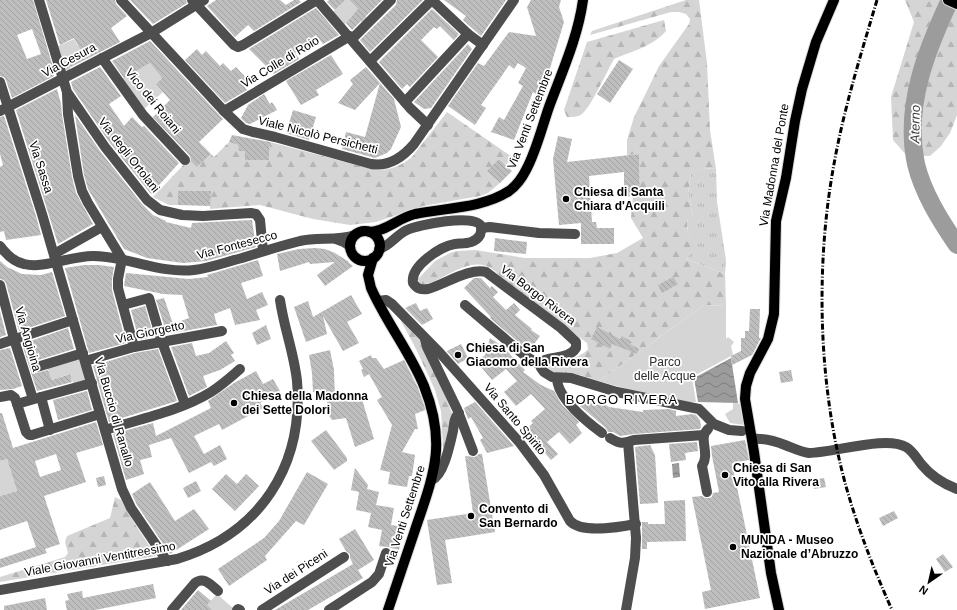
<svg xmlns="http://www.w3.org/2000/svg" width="957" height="610" viewBox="0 0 957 610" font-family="Arial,sans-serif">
<defs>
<pattern id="grass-tufts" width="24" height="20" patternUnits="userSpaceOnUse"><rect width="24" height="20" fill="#d5d5d5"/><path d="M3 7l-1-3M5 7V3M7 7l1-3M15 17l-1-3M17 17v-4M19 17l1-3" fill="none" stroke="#b5b5b5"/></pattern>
<pattern id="forest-firs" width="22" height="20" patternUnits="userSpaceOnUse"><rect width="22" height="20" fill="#d5d5d5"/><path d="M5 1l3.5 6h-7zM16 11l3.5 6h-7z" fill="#b5b5b5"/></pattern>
<pattern id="water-waves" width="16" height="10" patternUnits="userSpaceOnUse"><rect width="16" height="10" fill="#9c9c9c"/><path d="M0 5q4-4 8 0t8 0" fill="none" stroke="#7d7d7d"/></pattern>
<pattern id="building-back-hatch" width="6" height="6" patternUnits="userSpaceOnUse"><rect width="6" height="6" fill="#bebebe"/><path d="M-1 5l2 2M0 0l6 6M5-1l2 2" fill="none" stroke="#a2a2a2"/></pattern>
</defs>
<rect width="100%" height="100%" fill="#fff"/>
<path fill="url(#grass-tufts)" d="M701,168L716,169L717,202L726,260L725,274L686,259L690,253L687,218L693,217L688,193L691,173Z"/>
<g fill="url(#forest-firs)">
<path d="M686,0H699L707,63L710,130L716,169L702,168L691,173L688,193L693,217L687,219L688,233L695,232C696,242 692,251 686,259L725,274L726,306L704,305L599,381L580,375L554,372L547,367L549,364C561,362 581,358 588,349L587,343L503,280C500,276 497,272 492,269C469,254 444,282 422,285L419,283L418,279L435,261L450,253L457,251L475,250L525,258H590L617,253L643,238L631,218L633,196L640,195L639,154L627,155V140L634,117L644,97L659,66L689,24L690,19L686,14L679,12H671L590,35L592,31Z"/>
<path d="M905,0H957V115L950,133L941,146L930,156H907L893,140L891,97L914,22Z"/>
<path d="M664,20L666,31C652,47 632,51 614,59C607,71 591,107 582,114C578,117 572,117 567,117L564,110L587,42Z"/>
<path d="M447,112L512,157L506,165L499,159L488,171L500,183L488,193L480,196L423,206L376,222L350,225L313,219L260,205L210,209V191H178V205H169L153,197L189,159L197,167L211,154L214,157L229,142L238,145L239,151H245L246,160H269L270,142L371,169C386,172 400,167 412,157Z"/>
<path d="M392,304L419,332L440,381L453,416L442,463L443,448L441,411L435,390L416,349Z"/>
<path d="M115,497L121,500L133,521L156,556L0,582V577L65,557L68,553L65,542L67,536L110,518Z"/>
</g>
<g fill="#d5d5d5">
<path d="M336,0H349L369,20L364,25L354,14L344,25L333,12L340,5Z"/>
<path d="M74,39L78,46L80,45L85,55L68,64L71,71L63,75L54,48Z"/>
<path d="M150,63L162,78L156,84L163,92L144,109L121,79Z"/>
<path d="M704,305L726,306V339L728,337L734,342L731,346L733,355L692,377L696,402H690L627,389L599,381Z"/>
<path d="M81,357L87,381L74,385L69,374L52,380L47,367Z"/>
<path d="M733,402L740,404L744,425L730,423L725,414L733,409Z"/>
<path d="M7,459L17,491L0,496V461Z"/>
<path d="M217,594L234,609L233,610H207V605Z"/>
</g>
<g fill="url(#water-waves)">
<path d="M731,358L738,403L698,402L694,378Z"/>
<path d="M679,463L680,477L673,478L672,464Z"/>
</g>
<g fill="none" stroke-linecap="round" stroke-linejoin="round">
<path stroke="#9c9c9c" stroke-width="18" d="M950,0C926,51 904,106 916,164C923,193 940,220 957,245"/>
</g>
<g fill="url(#building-back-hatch)" fill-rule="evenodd">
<path d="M0,0H33L53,67L50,64L54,76L12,98L6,80L4,77L0,76ZM32,29L41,54L27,59L17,35Z"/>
<path d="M46,0H115L116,4L127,16L111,28L120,42L67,69L66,65L84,56L74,38L60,45Z"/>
<path d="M130,0H186L187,3L153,24Z"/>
<path d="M216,0H280L286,5L294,0H299L301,2L254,31L248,25L235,37L207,6Z"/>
<path d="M329,0H345L335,10L327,2Z"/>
<path d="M349,0H382L352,30L346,23L358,9Z"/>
<path d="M397,0H423L370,52L360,40L396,5Z"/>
<path d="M444,0H506L481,36L463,20L466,16Z"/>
<path d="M531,0H561L559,7L564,22L541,98L533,92L514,140L491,132L499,117L504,120L523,86L518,83L526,68L518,63L514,69L509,65L503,74L481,105L486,108L475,125L448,106L478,63L484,66L509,32L536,36L527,7Z"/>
<path d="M316,8L339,35L323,44L316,35L300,47L302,49L295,53L299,59L274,74L249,49Z"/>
<path d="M432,9L459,34L454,40L440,26L437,29L434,27L421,40L438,57L410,87L407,84L402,89L379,62Z"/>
<path d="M150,41L223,119L199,142L211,154L197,167L191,161L190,156L153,117L170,100L156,84L162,78L150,63L124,78L112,61Z"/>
<path d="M468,44L472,49L431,108L424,109L414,102Z"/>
<path d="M197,49L202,55L206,51L220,66L223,63L231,71L236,67L248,80L243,85L247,90L225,103L185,60Z"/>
<path d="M331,55L343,74L316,90L319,95L301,105L286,81Z"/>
<path d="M619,60L633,69L610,103L597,94Z"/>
<path d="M100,67L121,96L109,104L124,126L132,117L142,127L144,126L179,163L151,194L110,143L73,89L71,82Z"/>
<path d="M366,67L380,83L355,110L338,103L353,84L350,80Z"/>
<path d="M380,83L394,99L401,127L391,149L387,153L375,158L342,149L346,132L365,137Z"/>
<path d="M57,89L61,104L62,115L72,177L76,193L93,224L58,244L16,110Z"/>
<path d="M264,94L270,104L272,102L277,110L250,124L246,123L241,118L248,105Z"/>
<path d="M293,110L316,117L309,140L286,133Z"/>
<path d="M75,115L100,151L142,204L153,215L166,221V222L191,228L192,223L252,220L256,247L206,261L183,263L147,258L124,249L88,189L84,175Z"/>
<path d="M4,116L36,216L41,235L6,240L4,231L0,232V167L3,165L0,154V117Z"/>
<path d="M232,135L270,142L269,160H245V151H239L238,145L229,142Z"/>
<path d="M558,136L572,139L567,162L639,154L640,195L624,197V172L589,176L592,222H596L597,228H614V244H581V223L559,225L553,159Z"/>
<path d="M499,159L512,171L500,183L487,171Z"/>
<path d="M178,191H211L210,206L178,205Z"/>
<path d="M495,238L527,242L526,254L494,251Z"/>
<path d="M315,248L325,249L335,253L349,262H348L353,266L325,286L317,275L335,262L310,264L309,262L280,271L277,254L299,249Z"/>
<path d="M258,260L263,276L241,283L247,299L262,292L268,305L256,310L260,320L235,325L230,308L214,314L217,325L167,334L156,300L164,298L173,324L189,318L182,295L163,294L124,286L126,273L189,279L208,277L207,275Z"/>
<path d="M0,261L7,267L22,274L41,275L52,272L65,316L19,331L6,283L4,280L0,279Z"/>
<path d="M84,265H99L114,267L112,279V290L126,343L89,353L65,268Z"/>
<path d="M673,277L678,284L662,293L658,285Z"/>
<path d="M474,278H481L490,288L492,286L498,292L493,297L506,310L514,303L520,310L515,315L532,329L531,330L540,336L529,351L490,318L491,317L464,288Z"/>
<path d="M351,295L362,314L347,322L359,343L343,351L323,316L327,334L306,342L294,307L308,301L313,317Z"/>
<path d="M416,303L420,311L427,308L433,319L422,325L405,308Z"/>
<path d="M145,306L154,337L139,340L131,310Z"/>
<path d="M750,309H760L759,338H761L752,355L732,365L731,356L741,351V338H745V331H749Z"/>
<path d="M0,311L6,335L0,337Z"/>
<path d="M266,325L271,339L257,345L252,333Z"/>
<path d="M597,327L620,339L622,336L632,342L630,344L639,349L637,354L612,344L610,349L591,339Z"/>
<path d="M68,328L74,349L35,361L32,363L31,369L32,371L36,373L48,370L52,380L70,374L72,382L37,391L22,344Z"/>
<path d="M490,338L502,346L525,370L523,372L541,385L554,391L562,405L579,422L576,425L582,433L570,444L559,432L547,442L558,454L551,460L525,430L533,423L531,421L545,409L531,394L516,406L504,392L517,381L506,369L492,380L477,362L485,355Z"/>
<path d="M226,341L234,353L231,355L235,361L220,370L203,376L207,387L189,396L171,347L192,343L196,356L209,353Z"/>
<path d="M461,344L468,358L458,364L447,351Z"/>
<path d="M10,348L22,386L13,389L0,390V350Z"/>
<path d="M158,349L177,401L109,422L93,366L135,353Z"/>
<path d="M330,350L334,370L335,400L342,398L344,401L361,396L374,439L355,447L346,418L332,420L327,413V393L313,392L312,373L309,355Z"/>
<path d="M371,355L372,358H376L384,369L404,360L418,388L425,408V410L415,414L418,429H415L402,452L415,455L412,476H409L407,487L388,484L390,472L380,470L392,425L377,400L382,397L369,374L364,377L361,370L363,369L359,361Z"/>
<path d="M791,370L793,381L781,383L779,372Z"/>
<path d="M256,371L263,384L273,379L280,391L260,403L263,408L222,430L219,424L194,436L204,454L220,445L227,459L214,466L211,462L189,473L171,438L149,445L152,457L140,460L144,474L126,480L113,434L153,423L156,436L211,408L208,401L234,383Z"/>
<path d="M87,391L92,410L58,420L53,400Z"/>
<path d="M585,397L598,405L600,402L609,407L643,412V410L669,409L676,411V416L692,414L696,415L700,420L701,427L700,429L634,434L620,436L613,432H608L606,428L580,406Z"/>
<path d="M475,402L514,446L487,453L480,440L483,438L471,417L468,419L464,408Z"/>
<path d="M0,413H2L13,448L96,422L103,445L76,453L86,482L44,496L60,544L45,549L47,553L0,568V559L36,547L27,521L0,530V496L17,491L7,459L0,461ZM56,454L61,470L40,477L35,461Z"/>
<path d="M326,430L347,458V461L334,470L311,441Z"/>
<path d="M745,440L749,460L732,463L760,598L705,609L702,592L711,590L692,497L702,496L705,498H709L712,497L713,493L719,492L712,456L711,446Z"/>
<path d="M697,442L698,451L685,453L686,460L671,462L669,444Z"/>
<path d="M650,445L655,455L658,503L640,504L635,447Z"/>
<path d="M479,454H482L495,532L445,540L452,583L437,585L427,520L473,513L465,456L475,457Z"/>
<path d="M355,468L368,485L367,489L379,492L376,505L394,508L391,525L404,527L399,550L388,547L379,546L382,530L368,527L371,513L356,510L359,492L351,490Z"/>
<path d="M307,472L328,484L304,525L296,521L265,556L267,560L229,586L218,569L264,538L279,521Z"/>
<path d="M226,474L237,484L246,474L259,486L235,511L212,489Z"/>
<path d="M104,476L106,485L98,487L96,478Z"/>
<path d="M824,478L826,487L814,489L812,480Z"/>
<path d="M196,481L201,491L188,498L183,488Z"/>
<path d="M150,482L175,521L194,509L209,529L170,554L137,505L132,494Z"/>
<path d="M685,500L686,541L647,542V549H642V522H648V524H665L664,501Z"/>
<path d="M894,511L898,518L883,526L879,518Z"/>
<path d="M355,529L374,560L358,570L363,578L308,610H275L353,564L350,558V554L346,551L339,539Z"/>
<path d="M943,554L953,567L945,572L936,559Z"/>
<path d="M153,584L156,598L95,610H67L65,601L69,600L67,594L82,591L83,598Z"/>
<path d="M198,590L211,601L207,605L212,610H181Z"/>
<path d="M45,598L47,610H4V606Z"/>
</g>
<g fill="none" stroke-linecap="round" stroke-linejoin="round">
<g stroke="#dbdbdb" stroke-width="12">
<g id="major">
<path d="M948,0L957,4"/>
<circle cx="365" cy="246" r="15"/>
<path d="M370,232C387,231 398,218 415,214C444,208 484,208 509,191C516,186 522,178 526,170C536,152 542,127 549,107C562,72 578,37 583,0"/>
<path d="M373,258L368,275L371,288C386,322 410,352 424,386C447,444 434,474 415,530C406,557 397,583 388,610"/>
<path d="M779,610L771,573L754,452L745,399L746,386L750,373L768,339L774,314L776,221L786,178L795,121L802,89L816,42L834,0"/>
</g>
</g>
<g stroke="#4e4e4e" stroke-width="10">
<path d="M39,0L67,92L105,147L147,200L160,210L182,215L203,216L251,213L256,214L260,220L263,251"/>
<path d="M121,0L224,111L243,129L253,132L275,137L371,164C389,167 403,157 414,144L514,0"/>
<path d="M192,0L234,45L238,47L243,45L317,0"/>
<path d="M317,0L410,108L428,125"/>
<path d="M432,0L468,34L483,45"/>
<path d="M352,39L391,0"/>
<path d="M102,58L143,115L185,160"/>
<path d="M370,61L432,0"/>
<path d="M0,82L42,214L122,489L131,508L167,561"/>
<path d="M67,94L68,114L78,176L82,191L88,203L122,259"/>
<path d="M405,102L468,34"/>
<path d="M0,111L151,33L204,0"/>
<path d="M224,111L350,36"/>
<path d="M481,228L490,227L539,233L575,234"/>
<path d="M336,239L344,242L350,246"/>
<path d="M0,246C6,254 14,262 24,264C44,269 70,256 93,256C127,256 160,274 194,270C210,268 226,262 242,258C261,252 280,246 300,241C318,237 337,241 355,235"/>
<path d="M379,249C390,246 396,235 407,230C418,225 475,213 481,226C482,229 481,232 480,235C475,244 464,243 455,244C441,246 410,266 413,283C417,289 421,290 428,289C443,285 471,267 486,272L561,328L576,342V348C569,359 553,356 542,361L540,365L541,368L544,372L552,377L571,378L617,392L699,409L714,424L729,430L742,431"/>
<path d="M54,254L102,227"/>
<path d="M122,259L118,279V288L134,347"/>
<path d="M0,285L14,339L33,399"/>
<path d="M378,301L386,300L392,304L440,353L520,443L544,475L570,521C582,534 620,527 636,524"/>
<path d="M123,305L149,298L162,342L185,404"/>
<path d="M465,305L524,355L540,365"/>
<path d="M425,339L427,347L457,409L473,451"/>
<path d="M0,344L73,320"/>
<path d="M85,361L134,347L222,331"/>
<path d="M37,367L83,353"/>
<path d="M557,378C557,398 587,422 602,433"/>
<path d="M0,397L11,395L15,398L17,404"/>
<path d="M41,397L92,383"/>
<path d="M50,430L41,397L17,404L26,432L29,435H32L100,414"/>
<path d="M105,430C140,419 180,411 211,392C222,385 231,377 240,369"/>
<path d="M610,438C620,444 622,444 634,440L704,435"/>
<path d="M752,439C763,438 775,441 785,445C793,448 801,452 809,453C834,453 886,435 906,447C913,451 917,459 922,465C931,476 944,484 957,489"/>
<path d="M432,480C444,475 450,444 453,431C454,424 454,418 459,413"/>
<path d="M707,492L702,466C709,455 702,445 704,435C704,434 707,430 708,429"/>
<path d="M0,590L177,559C260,534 304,466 297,381C294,353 284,328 280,300"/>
<path d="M172,610L195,583C204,576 211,585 218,591"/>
<path d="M237,610L238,609L240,610"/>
<path d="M262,610L344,557"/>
<path d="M329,610L372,582L379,574L386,553"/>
<path d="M626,610L635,558L636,538L628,442"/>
</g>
<use href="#major" stroke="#000" stroke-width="10"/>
<path stroke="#000" stroke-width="3" stroke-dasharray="6 2 1 2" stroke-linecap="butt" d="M877,0C861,54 844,108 834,164C816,261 818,375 842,471C854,519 872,565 892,610"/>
</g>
<g fill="#000" stroke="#fff" stroke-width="1.5">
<circle cx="566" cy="199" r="4"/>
<circle cx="458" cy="355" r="4"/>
<circle cx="234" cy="403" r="4"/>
<circle cx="725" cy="475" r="4"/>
<circle cx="471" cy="516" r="4"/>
<circle cx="733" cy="547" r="4"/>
</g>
<g text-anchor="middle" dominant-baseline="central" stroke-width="3.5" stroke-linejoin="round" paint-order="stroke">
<g font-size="12" fill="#000" stroke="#fff">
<text transform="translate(69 60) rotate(-28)">Via Cesura</text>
<text transform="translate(280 62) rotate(-31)">Via Colle di Roio</text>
<text transform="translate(153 101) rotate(51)">Vico dei Roiani</text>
<text transform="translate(530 119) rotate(-69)">Via Venti Settembre</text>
<text transform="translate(318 135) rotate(14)">Viale Nicolò Persichetti</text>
<text transform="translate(129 155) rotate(52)">Via degli Ortolani</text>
<text transform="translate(774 165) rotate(-80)">Via Madonna del Ponte</text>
<text transform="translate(41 167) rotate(72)">Via Sassa</text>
<text transform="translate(237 245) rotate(-15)">Via Fontesecco</text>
<text transform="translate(538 295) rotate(37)">Via Borgo Rivera</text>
<text transform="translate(150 332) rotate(-12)">Via Giorgetto</text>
<text transform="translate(28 339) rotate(74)">Via Angioina</text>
<text transform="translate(114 412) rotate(74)">Via Buccio di Ranallo</text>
<text transform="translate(515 419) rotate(50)">Via Santo Spirito</text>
<text transform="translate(405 516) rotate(-72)">Via Venti Settembre</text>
<text transform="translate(100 559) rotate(-10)">Viale Giovanni Ventitreesimo</text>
<text transform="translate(296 572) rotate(-33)">Via dei Piceni</text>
</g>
<g font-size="12" font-weight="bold" fill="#000" stroke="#fff" text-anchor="start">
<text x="574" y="192">Chiesa di Santa<tspan x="574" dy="14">Chiara d'Acquili</tspan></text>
<text x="466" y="348">Chiesa di San<tspan x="466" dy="14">Giacomo della Rivera</tspan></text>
<text x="242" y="396">Chiesa della Madonna<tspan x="242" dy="14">dei Sette Dolori</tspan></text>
<text x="733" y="468">Chiesa di San<tspan x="733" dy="14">Vito alla Rivera</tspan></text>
<text x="479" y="509">Convento di<tspan x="479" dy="14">San Bernardo</tspan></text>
<text x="741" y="540">MUNDA - Museo<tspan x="741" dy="14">Nazionale d’Abruzzo</tspan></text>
</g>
<g font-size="12" fill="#2c2c2c" stroke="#fff">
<text x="665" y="362">Parco<tspan x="665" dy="14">delle Acque</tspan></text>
</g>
<g font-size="13" font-style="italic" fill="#3d3d3d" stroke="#fff">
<text transform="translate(915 124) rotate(-89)">Aterno</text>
</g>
<g font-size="13" letter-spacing="1" fill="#000" stroke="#fff">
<text x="622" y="399">BORGO RIVERA</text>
</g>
</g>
<g transform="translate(929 582) rotate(214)" stroke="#ffffff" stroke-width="3" paint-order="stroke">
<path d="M0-3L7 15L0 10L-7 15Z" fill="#000000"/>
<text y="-6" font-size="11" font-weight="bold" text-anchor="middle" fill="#000000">N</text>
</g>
</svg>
